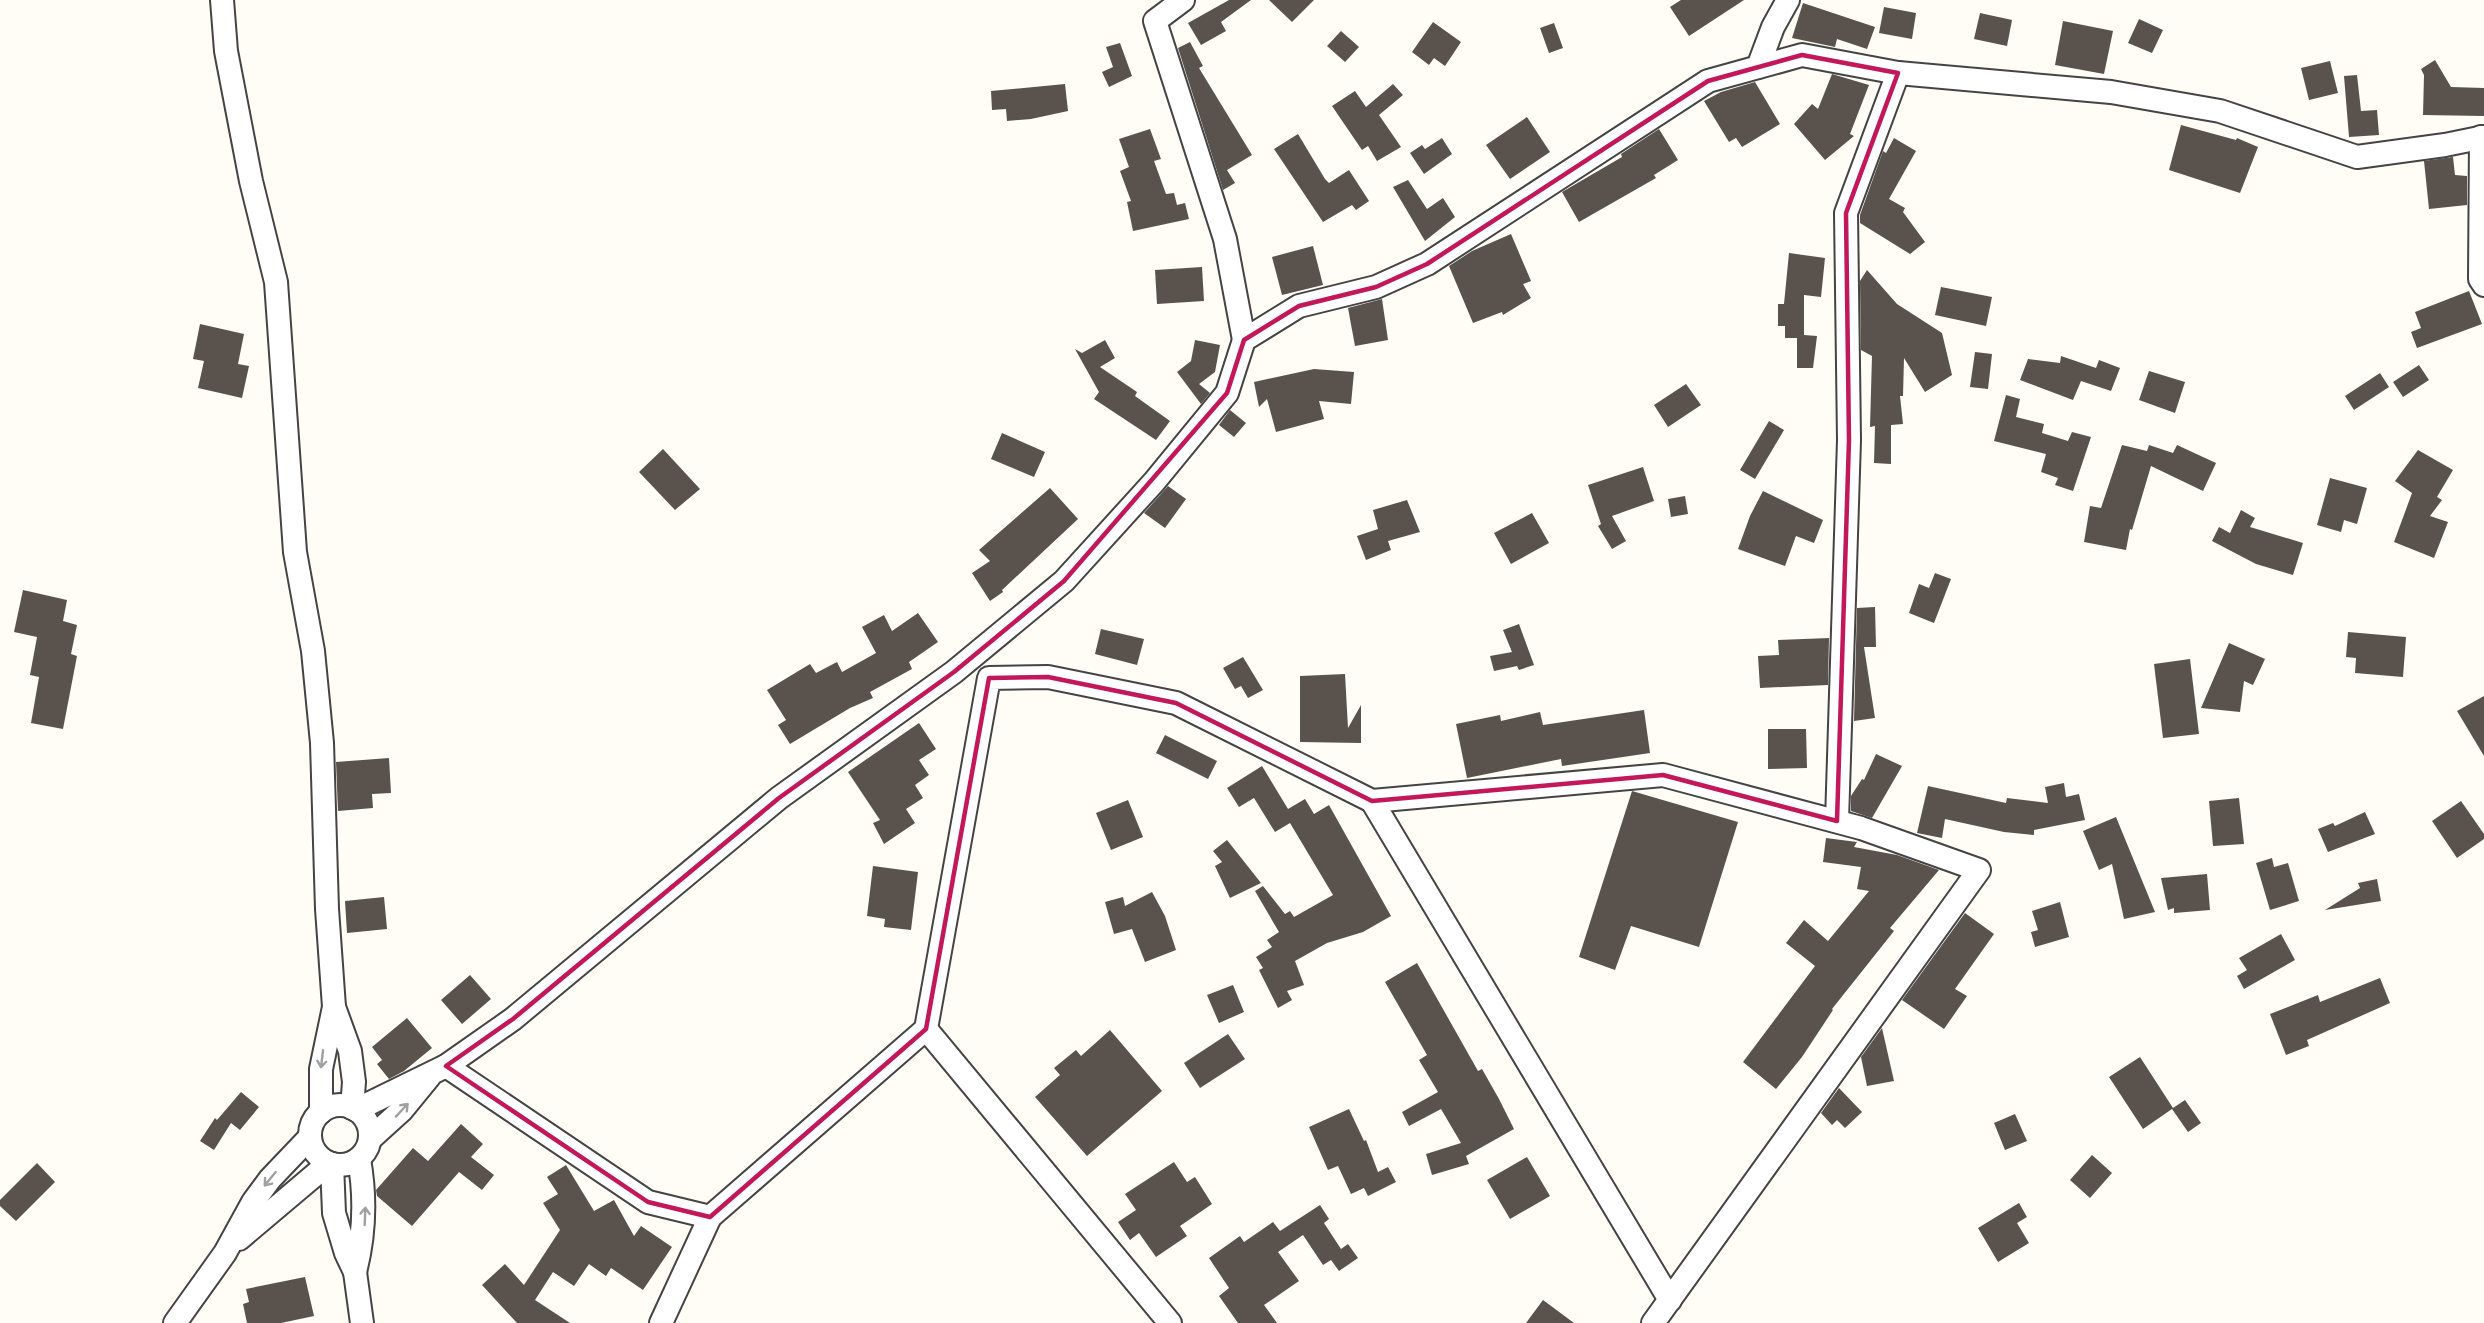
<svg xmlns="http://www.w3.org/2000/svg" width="2484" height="1323" viewBox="0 0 2484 1323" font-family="'Crimson Pro',serif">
<rect width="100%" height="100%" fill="#fffdf5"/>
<g fill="#5a524d">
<path d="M1229,0H1251L1221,22L1226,31L1201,45L1188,23Z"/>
<path d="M1269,0H1314L1292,22Z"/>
<path d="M1681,0H1744L1689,36L1670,7Z"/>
<path d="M1803,3L1875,27L1867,49L1837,39L1835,47L1792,38Z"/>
<path d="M1884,7L1916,13L1912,39L1879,33Z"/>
<path d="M1980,13L2012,20L2007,46L1974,39Z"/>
<path d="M2139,19L2163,30L2152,53L2128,43Z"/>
<path d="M2063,21L2113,31L2104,74L2055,65Z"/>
<path d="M1433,22L1461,42L1445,66L1434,58L1429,65L1412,52Z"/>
<path d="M1554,23L1563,48L1549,53L1540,28Z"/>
<path d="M1341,31L1359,47L1345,62L1327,46Z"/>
<path d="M1190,42L1203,66L1199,68L1252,155L1227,170L1235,183L1223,190L1178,48Z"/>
<path d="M1120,43L1132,76L1109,87L1102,72L1113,67L1106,47Z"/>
<path d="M2435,60L2451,87L2484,88V116L2423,115L2424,75L2421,69Z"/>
<path d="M2330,61L2338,93L2309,100L2301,68Z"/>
<path d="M1832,74L1869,85L1850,134L1854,136L1825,160L1794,124L1812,104L1818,109Z"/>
<path d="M2357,75L2361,111L2377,110L2379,135L2349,137L2344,76Z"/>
<path d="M1755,82L1780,124L1742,147L1736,138L1729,142L1704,101L1721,92Z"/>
<path d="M1065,84L1068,111L1031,119L1007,121L1006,109L992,110L991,91Z"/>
<path d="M1393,84L1403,95L1379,115L1401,147L1377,161L1368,146L1362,150L1332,106L1355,91L1366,107Z"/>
<path d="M1527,117L1550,152L1510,179L1486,145Z"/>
<path d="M2181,125L2236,140L2237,138L2258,147L2240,193L2169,170Z"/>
<path d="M1150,129L1161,159L1154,161L1166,194L1174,193L1177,205L1185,203L1189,219L1133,231L1127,202L1131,201L1120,171L1129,167L1119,139Z"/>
<path d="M1659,129L1678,160L1654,175L1656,178L1579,222L1562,192L1622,157L1621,154Z"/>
<path d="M1298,134L1325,179L1329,183L1349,170L1369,201L1356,210L1352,205L1323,222L1274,149Z"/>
<path d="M1442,138L1452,154L1424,174L1410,153L1422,145L1425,149Z"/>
<path d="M1894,138L1916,151L1889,199L1905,208L1903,212L1925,242L1910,254L1860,223V215L1883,151L1886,153Z"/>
<path d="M2453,157L2455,175L2467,176V205L2429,209L2424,161Z"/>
<path d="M1408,180L1427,209L1443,198L1455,217L1425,241L1393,187Z"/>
<path d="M1511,234L1531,281L1523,284L1531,298L1503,315L1502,312L1473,323L1449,266L1472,251Z"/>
<path d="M1313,246L1323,285L1282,295L1272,257Z"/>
<path d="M1789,253L1825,258L1821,297L1804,295V335L1817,336L1813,368H1797V338H1785V326H1778V304H1784Z"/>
<path d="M1202,267L1204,301L1157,304L1155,270Z"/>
<path d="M1867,270L1897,304L1942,333L1952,375L1925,392L1904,358L1903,396H1900L1903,424L1891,425V464L1874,463L1875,426L1870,427L1872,356L1861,350L1860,281Z"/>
<path d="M1941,287L1992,297L1986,326L1935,315Z"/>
<path d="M2469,291L2482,324L2417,348L2411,332L2421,328L2415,312Z"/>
<path d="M1382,299L1388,340L1355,346L1348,308Z"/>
<path d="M200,324L244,334L238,364L249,366L242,398L198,388L204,361L193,359Z"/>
<path d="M1105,340L1115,358L1100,367L1137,392L1135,396L1170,421L1156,440L1094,399L1099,392L1075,349L1082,353Z"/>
<path d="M1195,340L1220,345L1215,372L1199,384L1210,393L1201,404L1177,372L1191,361Z"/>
<path d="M1975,352L1992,354L1988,389L1970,387Z"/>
<path d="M2061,356L2096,368L2099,360L2120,368L2111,391L2081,381L2073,400L2020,380L2028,359L2060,363Z"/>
<path d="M2419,365L2429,380L2403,397L2393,382Z"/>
<path d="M1314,369L1354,372L1351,404L1319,401L1324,419L1276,432L1267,399L1259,407L1254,382Z"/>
<path d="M2149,371L2185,382L2175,413L2139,400Z"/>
<path d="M2380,373L2389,387L2354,410L2345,396Z"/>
<path d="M1686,384L1701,405L1668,427L1654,405Z"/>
<path d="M2006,395L2020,399L2016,417L2044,424L2042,433L2068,441L2072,432L2091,437L2073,491L2055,485L2058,478L2041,472L2046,454L1994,441Z"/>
<path d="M1230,410L1246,423L1234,437L1219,425Z"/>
<path d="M1769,421L1784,430L1755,479L1740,470Z"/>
<path d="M1002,433L1045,452L1034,477L991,459Z"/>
<path d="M2122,445L2147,451L2149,445L2173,453L2177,445L2216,463L2203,491L2151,466L2132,530L2130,529L2126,550L2084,542L2090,506L2101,508Z"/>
<path d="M663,449L700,489L675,510L639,472Z"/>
<path d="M2418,450L2453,470L2437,497L2442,500L2430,516L2448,522L2434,558L2394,542L2412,493L2395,481Z"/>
<path d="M1643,467L1654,501L1612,516L1626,541L1612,549L1598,526L1601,524L1588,485Z"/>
<path d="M2330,478L2367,488L2357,524L2344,520L2341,532L2317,525Z"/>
<path d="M1168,486L1186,499L1165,528L1144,513Z"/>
<path d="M1050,488L1078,519L1002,590L1003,592L990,601L972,573L990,561L979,550Z"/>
<path d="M1763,491L1823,520L1814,543L1796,536L1785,566L1738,549L1750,516Z"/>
<path d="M1685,496L1688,514L1671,517L1668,499Z"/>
<path d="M1407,500L1420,532L1388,541L1391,550L1366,560L1357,536L1378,529L1373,510Z"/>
<path d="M2241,510L2255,518L2250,527L2303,543L2293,575L2256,564L2212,541L2219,527L2230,533Z"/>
<path d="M1532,513L1549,543L1511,564L1494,533Z"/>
<path d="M1935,573L1951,579L1934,623L1909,613L1919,584L1929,588Z"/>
<path d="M23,590L67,600L63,621L77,625L71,654L77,656L63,729L31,723L39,677L30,675L37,637L14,632Z"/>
<path d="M1875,607L1876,647H1864L1875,718L1854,721L1857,608Z"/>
<path d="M918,613L938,642L909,662L912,669L870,692L873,698L850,708L790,744L778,725L786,720L767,690L810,664L816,673L837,662L842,672L876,653L862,627L884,615L892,631Z"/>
<path d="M1519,624L1534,665L1519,670L1517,666L1494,671L1490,656L1512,652L1503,630Z"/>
<path d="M1101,629L1144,639L1137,665L1095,654Z"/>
<path d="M2348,632L2406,637L2403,677L2355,673L2356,658L2346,657Z"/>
<path d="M1829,638L1828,685L1760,688L1758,656L1779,655L1778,640Z"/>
<path d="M2229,643L2265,659L2253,685L2244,681L2240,712L2201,708Z"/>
<path d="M1243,657L1263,690L1248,698L1241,686L1235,689L1223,668Z"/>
<path d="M2190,659L2199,734L2163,738L2154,664Z"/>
<path d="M1345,674L1348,728L1361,705V743L1300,742V676Z"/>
<path d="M2484,696V756L2457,711Z"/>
<path d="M1644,710L1650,753L1562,766L1561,759L1467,778L1456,724L1500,715L1501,721L1540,712L1543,725Z"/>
<path d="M919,723L936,749L919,760L929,775L915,785L923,798L906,809L915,823L884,844L873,823L880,820L848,772Z"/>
<path d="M1768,729H1806L1807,768L1768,769Z"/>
<path d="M1165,735L1217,761L1208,779L1156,753Z"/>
<path d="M1876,754L1902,766L1872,818L1851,811V796L1862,779L1864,780Z"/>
<path d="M389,758L391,793L372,794L373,808L338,811L336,762Z"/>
<path d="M1262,766L1288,809L1305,799L1314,814L1329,805L1391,916L1363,932L1327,943L1295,961L1304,985L1287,991L1292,1000L1278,1008L1259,970L1263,968L1256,957L1272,947L1267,940L1279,932L1255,891L1263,886L1285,914L1290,911L1294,917L1333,895L1290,823L1275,832L1254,798L1239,807L1227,788Z"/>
<path d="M2064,783L2066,797L2079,794L2085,820L2034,830V835L2004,832L1945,819L1942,838L1917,833L1928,786L2006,803L2007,798L2048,803L2045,787Z"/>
<path d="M1632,791L1738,822L1699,947L1631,926L1615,970L1579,957Z"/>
<path d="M2239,798L2244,844L2213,846L2209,801Z"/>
<path d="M1128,800L1143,837L1111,850L1096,813Z"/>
<path d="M2461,801L2484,834V839L2457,858L2432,821Z"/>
<path d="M2365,812L2375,834L2328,852L2318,829L2333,823L2335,826Z"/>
<path d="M2116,817L2155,912L2124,919L2112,864L2099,870L2083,831Z"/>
<path d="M1826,838L1857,842L1854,847L1897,855L1939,870L1890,928L1894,931L1832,1009L1833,1010L1802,1057L1776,1089L1743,1062L1815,966L1786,943L1804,920L1828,941L1869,891L1857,889L1861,867L1823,862Z"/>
<path d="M1227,840L1261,883L1230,898L1215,866L1222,862L1213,851Z"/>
<path d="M2272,858L2274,867L2288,863L2299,901L2270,910L2256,863Z"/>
<path d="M873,866L918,872L911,930L884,927L885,919L867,916Z"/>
<path d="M2207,874L2210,910L2174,913V908L2168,910L2161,878Z"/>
<path d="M2377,879L2381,901L2325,910L2360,888L2358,883Z"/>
<path d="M1152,892L1165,916L1176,950L1145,962L1132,929L1114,934L1105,902L1123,897L1125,906Z"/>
<path d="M384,897L387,929L347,933L345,901Z"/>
<path d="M2060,902L2069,937L2035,947L2031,932L2038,930L2032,911Z"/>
<path d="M1965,913L1994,934L1955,989L1967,996L1944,1029L1902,1000Z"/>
<path d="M2281,934L2295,960L2244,989L2237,976L2247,970L2239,958Z"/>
<path d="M1417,963L1478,1071L1482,1069L1499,1099L1514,1129L1466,1156L1469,1164L1432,1175L1426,1154L1461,1143L1441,1109L1409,1126L1402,1112L1438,1092L1419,1060L1427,1055L1385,982Z"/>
<path d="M470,975L491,999L462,1024L441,1000Z"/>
<path d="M2380,978L2390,1003L2307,1040L2309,1046L2286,1055L2270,1014L2318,995L2320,1002Z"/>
<path d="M1233,985L1244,1012L1219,1023L1207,995Z"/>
<path d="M407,1018L432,1048L404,1071L389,1079L377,1064L382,1060L372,1047Z"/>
<path d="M1882,1028L1894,1081L1867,1086L1861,1057Z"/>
<path d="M1110,1030L1162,1091L1087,1156L1035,1097L1060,1075L1054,1068L1076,1050L1081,1056Z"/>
<path d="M1228,1034L1245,1059L1200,1088L1184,1063Z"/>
<path d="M2140,1057L2173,1108L2185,1100L2201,1123L2188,1132L2172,1109L2143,1129L2109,1077Z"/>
<path d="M1839,1088L1862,1112L1845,1128L1837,1120L1832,1125L1821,1113Z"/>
<path d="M241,1092L259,1107L240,1130L231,1123L214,1150L200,1141L215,1118L217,1120Z"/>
<path d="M1349,1109L1364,1141L1366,1140L1378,1172L1388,1167L1396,1182L1368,1196L1364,1188L1351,1194L1338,1166L1328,1170L1309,1127Z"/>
<path d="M2015,1114L2027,1141L2005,1150L1994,1123Z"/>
<path d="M461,1124L483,1144L471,1157L494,1175L482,1190L459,1172L412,1226L377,1196L376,1190L413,1148L428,1161Z"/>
<path d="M2092,1155L2112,1173L2090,1198L2070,1180Z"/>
<path d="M1527,1157L1550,1196L1510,1219L1487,1180Z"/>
<path d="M1174,1162L1187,1182L1195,1177L1212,1204L1180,1226L1187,1236L1156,1257L1139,1233L1130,1240L1118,1222L1136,1210L1125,1194Z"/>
<path d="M37,1163L55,1182L16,1221L0,1206V1200Z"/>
<path d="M566,1165L594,1211L614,1200L634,1236L641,1226L672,1247L643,1290L611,1268L606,1276L589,1264L574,1286L553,1272L535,1300L570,1323H517L482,1285L505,1264L524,1285L560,1230L543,1203L558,1194L547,1177Z"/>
<path d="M2019,1203L2027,1217L2017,1223L2029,1243L1998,1262L1978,1228Z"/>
<path d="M1320,1205L1329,1219L1324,1223L1341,1249L1348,1244L1358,1258L1339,1271L1331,1260L1323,1265L1303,1235L1278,1252L1299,1281L1264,1305L1277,1323H1238L1219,1296L1229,1288L1209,1258L1240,1236L1244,1242L1273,1222L1280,1231Z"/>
<path d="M305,1277L314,1316L281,1323H247L243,1304L249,1302L246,1289Z"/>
<path d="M1543,1300L1574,1323H1526Z"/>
</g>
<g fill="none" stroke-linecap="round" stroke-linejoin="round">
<g stroke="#444" stroke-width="26">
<g id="minor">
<path d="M222,0L226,51L251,181L276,282L295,552L313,651L322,743L327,909L334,1007L350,1051L354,1082L352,1108"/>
<path d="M1183,0L1155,21L1225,239L1244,340"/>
<path d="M1758,67L1773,27L1788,0"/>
<path d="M2481,137L2480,279L2484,285"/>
<path d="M1372,801L1670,1300"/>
<path d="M1837,821L1849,440L1846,213L1898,73"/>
<path d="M446,1066L648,1202L710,1217L926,1029"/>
<circle cx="340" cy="1135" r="30"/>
<path d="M356,1110L446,1066L513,1019L779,798L954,672L1064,581L1154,482L1227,393L1244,340L1299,306L1376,287L1427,264L1708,81L1802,55L1898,73L2111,92L2220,111L2357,157L2445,145L2484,137"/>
<path d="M321,1112V1069L334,1007"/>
<path d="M370,1139L402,1110L429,1077"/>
<path d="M332,1164L334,1213L346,1253L355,1272L362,1323"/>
<path d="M239,1239L329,1163"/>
<path d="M355,1272C365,1233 366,1198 359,1159"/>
<path d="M175,1323L225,1253L253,1202L270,1179L310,1137"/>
<path d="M661,1323L710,1217"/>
<path d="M1170,1323L926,1029L989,678L1048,677L1176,703L1372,801L1663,775L1861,828L1979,870L1653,1323"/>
</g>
</g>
<use href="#minor" stroke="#fff" stroke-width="22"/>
</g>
<defs><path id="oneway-shaft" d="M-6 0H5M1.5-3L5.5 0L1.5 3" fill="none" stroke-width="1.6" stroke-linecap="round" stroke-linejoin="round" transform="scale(1.5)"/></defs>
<g stroke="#a0a0a0">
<use href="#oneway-shaft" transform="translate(322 1059) rotate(97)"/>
<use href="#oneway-shaft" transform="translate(402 1110) rotate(-47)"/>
<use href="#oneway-shaft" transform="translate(270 1179) rotate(129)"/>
<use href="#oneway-shaft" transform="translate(365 1216) rotate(-88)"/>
</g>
<path fill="none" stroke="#c2185b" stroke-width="4.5" stroke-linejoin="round" d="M1802,55L1898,73L1846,213L1849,440L1837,821L1663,775L1372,801L1176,703L1048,677L989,678L926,1029L710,1217L648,1202L446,1066L513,1019L779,798L954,672L1064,581L1227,393L1244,340L1299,306L1376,287L1427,264L1708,81Z"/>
</svg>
